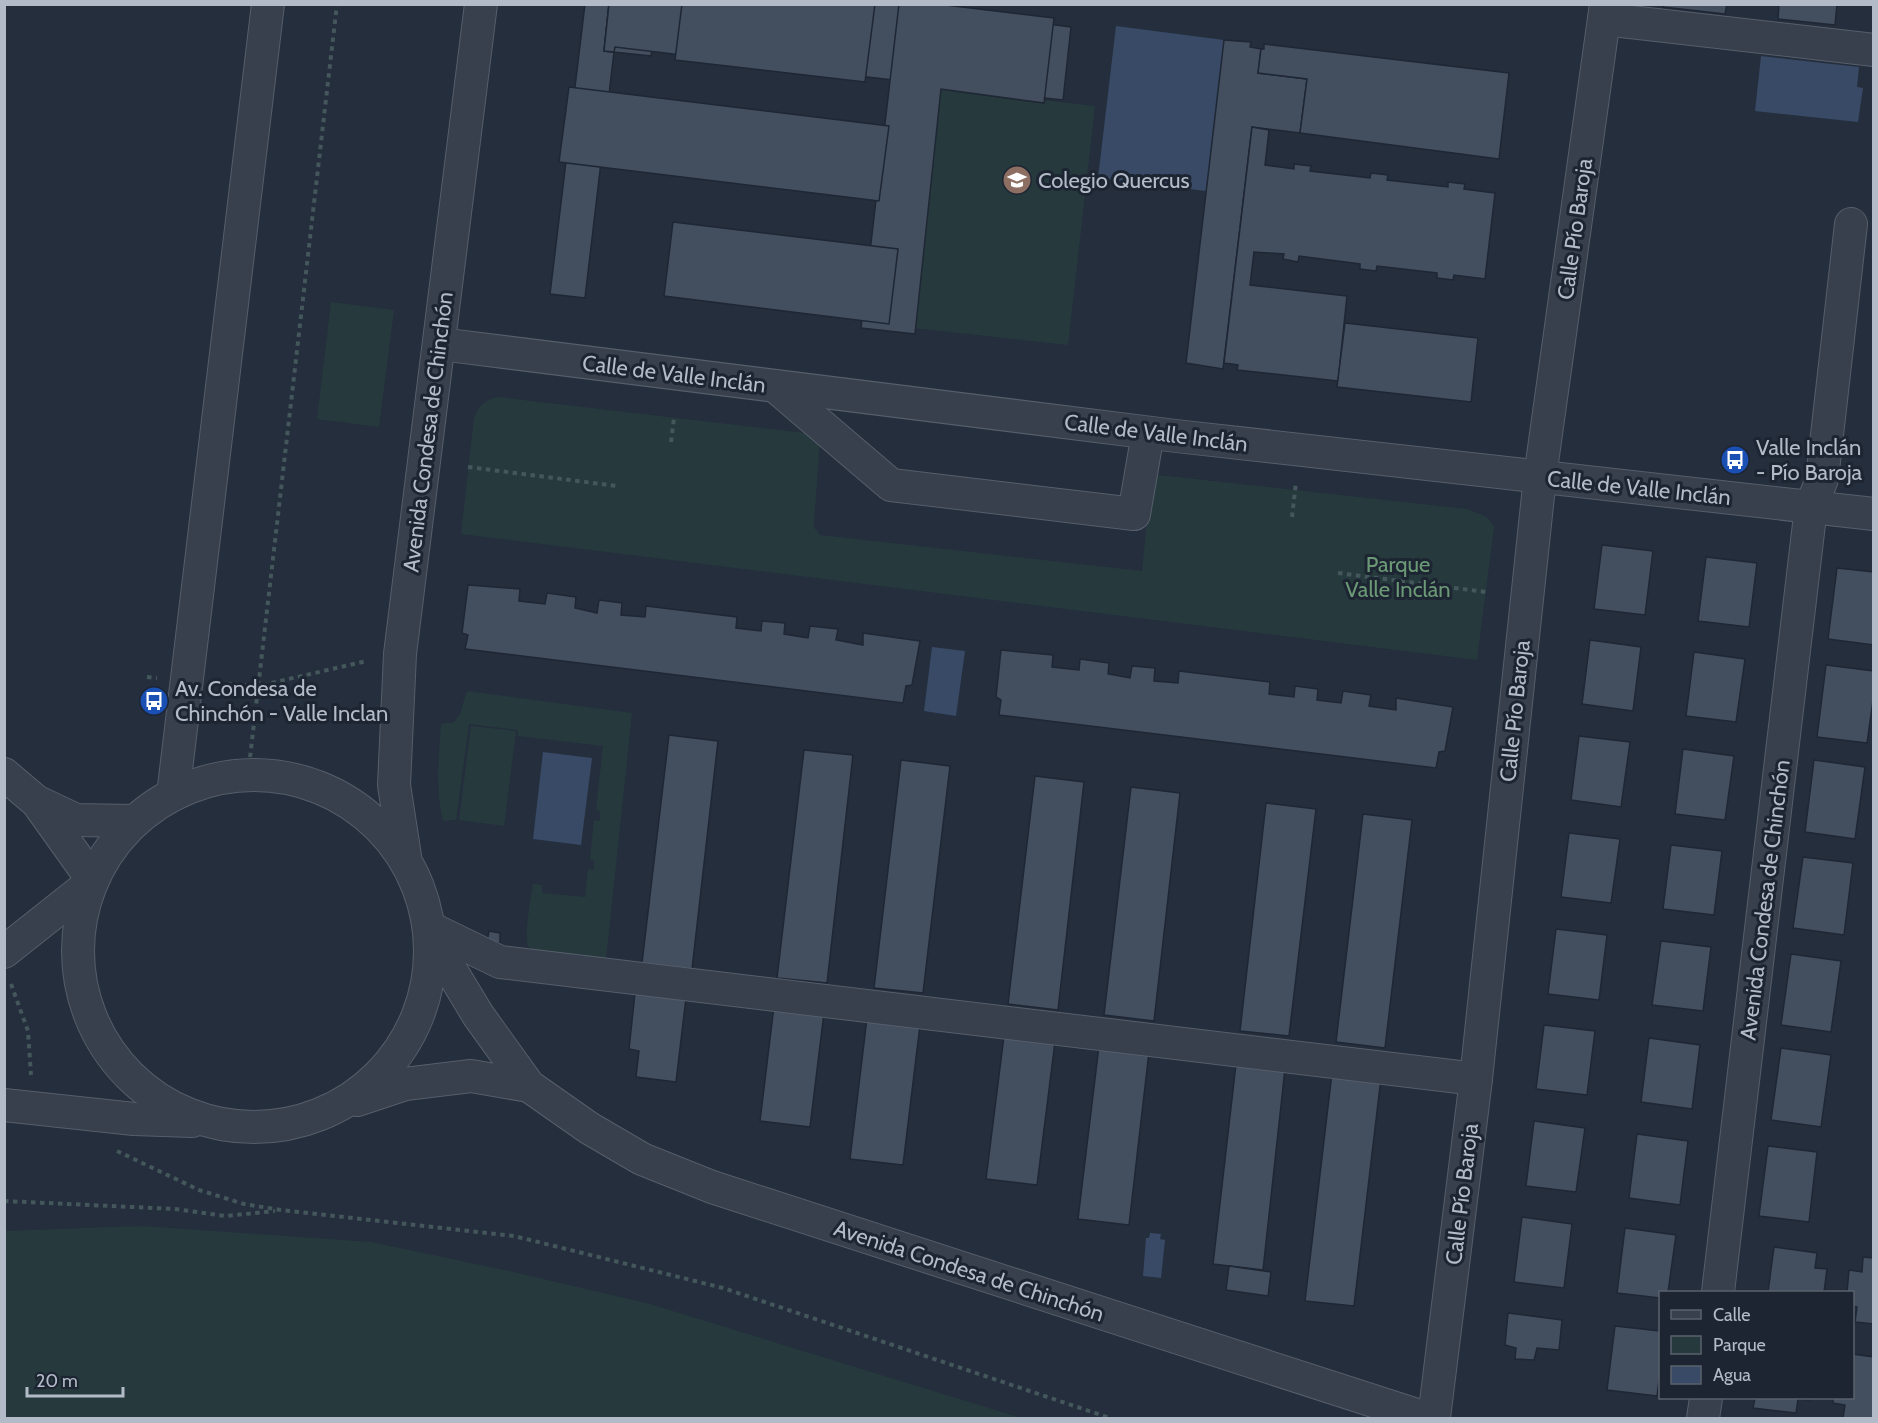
<svg xmlns="http://www.w3.org/2000/svg" width="1878" height="1423" viewBox="0 0 1878 1423" font-family="Cabin,sans-serif">
<rect width="100%" height="100%" fill="#242e3d"/>
<g fill="#263a3e">
<path d="M941,89L1095,106L1068,345L914,328Z"/>
<path d="M331,302L394,310L379,427L317,419Z"/>
<path d="M498,397L813,434L820,441L814,522V527L820,535L1142,571L1151,480L1158,475L1467,509C1478,514 1489,515 1494,527L1477,660L461,534L474,418C479,405 485,400 498,397Z"/>
<path d="M467,691L632,713L606,959C592,958 534,958 528,946C524,936 531,896 533,884L542,885V893L585,897L588,869L594,870V861L590,860L594,820L600,821V811L596,810L603,746L518,736V730L469,724L456,820L443,821C435,790 439,756 441,724L454,722L460,714Z"/>
<path d="M471,726L516,731L504,826L459,820Z"/>
<path d="M141,1226L371,1242L509,1271L650,1304L1021,1418H5V1231Z"/>
</g>
<g fill="#394a66">
<path d="M1116,26L1224,40L1206,191L1098,178Z"/>
<path d="M1761,56L1859,67L1857,87L1863,88L1858,122L1755,111Z"/>
<path d="M932,647L965,651L956,716L924,711Z"/>
<path d="M543,752L592,758L581,845L533,839Z"/>
<path d="M1150,1233L1161,1234L1160,1239L1165,1240L1161,1278L1143,1276L1146,1238H1149Z"/>
</g>
<g fill="#434e5f" stroke="#1f2734" stroke-width="1.5">
<path d="M585,4H609L604,51L614,52L585,298L550,294Z"/>
<path d="M609,4H657L651,56L604,51Z"/>
<path d="M609,4H888L1071,27L1063,100L1045,98L1044,103L941,89L891,85L892,80L615,47L614,52L604,51Z"/>
<path d="M682,4H875L865,82L675,60Z"/>
<path d="M899,4H937L1054,18L1044,103L941,89L915,334L861,328Z"/>
<path d="M1664,4H1727L1725,14L1663,7Z"/>
<path d="M1779,4H1837L1835,25L1778,19Z"/>
<path d="M1224,40L1251,42L1250,47L1261,49L1258,73L1307,79L1300,133L1252,127L1223,369L1186,363Z"/>
<path d="M1264,44L1509,73L1499,159L1300,133L1307,79L1258,73L1261,49H1264Z"/>
<path d="M569,87L889,126L879,201L559,162Z"/>
<path d="M1252,127L1269,130L1265,165L1294,169V164L1311,166L1310,171L1370,178L1371,173L1388,175L1387,180L1448,187V182L1465,184L1464,189L1495,193L1485,279L1454,275L1453,280L1437,278V273L1377,266L1376,271L1360,269V264L1299,256L1298,262L1283,259L1284,254L1254,252L1250,285L1347,296L1338,381L1237,370L1238,365L1224,363Z"/>
<path d="M673,222L898,249L889,324L664,296Z"/>
<path d="M1345,323L1478,338L1471,402L1337,387Z"/>
<path d="M1602,545L1653,551L1645,615L1594,609Z"/>
<path d="M1706,557L1757,563L1749,627L1698,621Z"/>
<path d="M1837,568L1874,572V645L1828,639Z"/>
<path d="M468,585L520,589L519,601L545,604L547,593L576,597L575,608L597,613L599,600L622,603L621,615L645,617L646,606L737,617L736,628L761,631L762,621L785,623L784,634L808,638L810,626L838,629L836,640L863,645V633L920,641L912,685L906,686L903,703L465,649L468,635L462,633Z"/>
<path d="M1590,640L1641,647L1633,711L1582,704Z"/>
<path d="M1001,650L1053,655L1052,667L1079,670L1080,659L1109,663L1108,674L1130,678L1132,666L1155,668L1154,681L1178,683L1179,671L1270,682L1269,694L1294,697L1295,686L1318,689L1317,700L1341,703L1343,691L1371,695L1369,706L1396,710V698L1453,707L1445,751L1439,752L1436,768L999,715L1001,700L996,697Z"/>
<path d="M1694,652L1745,659L1736,722L1686,716Z"/>
<path d="M1826,665L1874,671V693L1867,743L1817,737Z"/>
<path d="M669,735L718,741L692,969L642,963Z"/>
<path d="M1579,736L1630,742L1621,807L1571,800Z"/>
<path d="M1683,749L1734,756L1725,820L1675,814Z"/>
<path d="M804,750L853,755L827,983L777,978Z"/>
<path d="M901,760L950,766L923,993L874,988Z"/>
<path d="M1814,760L1865,767L1855,839L1805,832Z"/>
<path d="M1035,776L1084,782L1058,1010L1008,1004Z"/>
<path d="M1131,787L1180,793L1154,1021L1104,1015Z"/>
<path d="M1266,803L1316,809L1289,1036L1240,1031Z"/>
<path d="M1363,814L1412,820L1385,1048L1336,1042Z"/>
<path d="M1569,833L1620,839L1611,903L1561,897Z"/>
<path d="M1671,845L1722,851L1714,915L1663,909Z"/>
<path d="M1803,857L1853,863L1844,935L1793,928Z"/>
<path d="M1556,929L1607,935L1599,1000L1548,994Z"/>
<path d="M489,931L500,933V943L487,942Z"/>
<path d="M1661,941L1711,947L1703,1011L1652,1005Z"/>
<path d="M1791,954L1841,961L1831,1032L1781,1025Z"/>
<path d="M635,993L686,998L676,1082L636,1077L639,1051L629,1049Z"/>
<path d="M774,1006L824,1013L810,1127L760,1121Z"/>
<path d="M867,1018L920,1025L903,1165L850,1159Z"/>
<path d="M1544,1025L1595,1031L1587,1095L1536,1089Z"/>
<path d="M1004,1036L1055,1042L1037,1185L986,1179Z"/>
<path d="M1649,1038L1700,1045L1692,1109L1641,1102Z"/>
<path d="M1099,1046L1149,1052L1129,1225L1078,1219Z"/>
<path d="M1781,1048L1831,1055L1821,1127L1771,1120Z"/>
<path d="M1236,1064L1285,1069L1263,1270L1213,1264Z"/>
<path d="M1332,1073L1381,1078L1354,1306L1305,1301Z"/>
<path d="M1534,1121L1585,1128L1576,1192L1526,1186Z"/>
<path d="M1637,1134L1688,1141L1680,1205L1629,1198Z"/>
<path d="M1768,1146L1817,1152L1809,1222L1759,1216Z"/>
<path d="M1522,1217L1572,1224L1564,1288L1514,1282Z"/>
<path d="M1625,1228L1676,1235L1668,1292H1660V1298L1617,1293Z"/>
<path d="M1774,1247L1817,1253L1815,1268L1827,1269L1824,1292H1768Z"/>
<path d="M1863,1257L1874,1258V1324L1855,1322L1857,1307L1852,1306V1292H1847L1849,1270L1862,1272Z"/>
<path d="M1229,1266L1271,1272L1268,1296L1226,1290Z"/>
<path d="M1508,1313L1562,1320L1559,1350L1537,1348L1534,1360L1515,1359L1516,1348L1505,1345Z"/>
<path d="M1615,1326L1660,1331V1372L1657,1396L1607,1390Z"/>
<path d="M1852,1354L1874,1357V1418H1843L1845,1405L1833,1403V1398H1852Z"/>
<path d="M1755,1398H1811L1810,1400L1798,1399L1796,1413L1753,1408Z"/>
</g>
<g fill="none" stroke-linecap="round" stroke-linejoin="round">
<g stroke="#565e6b" stroke-width="34">
<g id="minor">
<path d="M1604,19L1874,50"/>
<path d="M440,344L1176,436L1874,514"/>
<path d="M775,386L891,485L1134,514L1148,433"/>
<path d="M4,774L37,802L92,879"/>
<circle cx="254" cy="951" r="176"/>
<path d="M173,795L268,4"/>
<path d="M38,802L76,820L134,821"/>
<path d="M405,856L394,785L400,654L481,4"/>
<path d="M430,928L500,962L1476,1079"/>
<path d="M431,937L478,1015L529,1086L589,1128L642,1159L712,1187L1426,1418"/>
<path d="M4,952L91,883"/>
<path d="M357,1100L405,1084L471,1076L529,1086"/>
<path d="M4,1105L134,1119L192,1121"/>
<path d="M1718,1292L1811,507L1822,479L1851,224"/>
<path d="M1434,1418L1476,1079L1540,477L1606,4"/>
<path d="M1703,1418L1706,1398"/>
</g>
</g>
<g stroke="#44575b" stroke-width="4" stroke-dasharray="4.5 4.5" stroke-linecap="butt">
<path d="M671,442L674,418"/>
<path d="M468,467L617,486"/>
<path d="M1292,517L1296,482"/>
<path d="M1338,573L1486,592"/>
<path d="M147,677L157,678"/>
<path d="M218,683L258,686L367,661"/>
<path d="M248,775L337,4"/>
<path d="M11,984L28,1031L31,1075"/>
<path d="M117,1151L199,1190L244,1204L281,1210L514,1236L723,1288L1110,1418"/>
<path d="M4,1201L175,1209L225,1216L275,1211"/>
</g>
<use href="#minor" stroke="#38404d" stroke-width="32"/>
</g>
<defs>
<g id="school-disc" transform="scale(1.5)"><circle r="9.5" fill="#8d6e63" stroke="#1d2532"/><path d="M0-5L7-2L0 1L-7-2ZM-4 1L0 2.5L4 1V4Q0 6-4 4Z" fill="#fff"/></g>
<g id="bus-disc" transform="scale(1.5)"><circle r="9.5" fill="#1a4fb4" stroke="#1d2532"/><path d="M-5-6H5V4H4V6H2V4H-2V6H-4V4H-5ZM-3.5-4V0h7V-4ZM-3.5 1.2v1.5H-2V1.2ZM2 1.2v1.5H3.5V1.2Z" fill="#fff"/></g>
</defs>
<g fill-rule="evenodd">
<use href="#school-disc" x="1017" y="180"/>
<use href="#bus-disc" x="1735" y="460"/>
<use href="#bus-disc" x="154" y="701"/>
</g>
<g text-anchor="middle" dominant-baseline="central" stroke-width="6" stroke-linejoin="round" paint-order="stroke">
<g font-size="22" fill="#b3bbc8" stroke="#1d2532" text-anchor="start">
<text x="1038" y="180">Colegio Quercus</text>
<text x="1756" y="447">Valle Inclán<tspan x="1756" dy="25">- Pío Baroja</tspan></text>
<text x="175" y="688">Av. Condesa de<tspan x="175" dy="25">Chinchón - Valle Inclan</tspan></text>
</g>
<g font-size="22" fill="#b3bbc8" stroke="#1d2532">
<text transform="translate(1575 229) rotate(-82)">Calle Pío Baroja</text>
<text transform="translate(674 374) rotate(7)">Calle de Valle Inclán</text>
<text transform="translate(428 432) rotate(-83)">Avenida Condesa de Chinchón</text>
<text transform="translate(1156 433) rotate(7)">Calle de Valle Inclán</text>
<text transform="translate(1639 488) rotate(6)">Calle de Valle Inclán</text>
<text transform="translate(1515 711) rotate(-84)">Calle Pío Baroja</text>
<text transform="translate(1765 900) rotate(-83)">Avenida Condesa de Chinchón</text>
<text transform="translate(1462 1194) rotate(-83)">Calle Pío Baroja</text>
<text transform="translate(969 1271) rotate(18)">Avenida Condesa de Chinchón</text>
</g>
<g font-size="22" fill="#6b9976" stroke="#1d2532">
<text x="1398" y="564">Parque<tspan x="1398" dy="25">Valle Inclán</tspan></text>
</g>
</g>
<rect width="1878" height="1423" fill="none" stroke="#b3bbc8" stroke-width="12"/>
<rect x="1659" y="1291" width="195" height="108" fill="#1d2532" stroke="#59616e" stroke-width="1.5"/>
<rect x="1671" y="1310" width="30" height="9" fill="#38404d" stroke="#59616e" stroke-width="1.5"/>
<text x="1713" y="1321" font-size="18" fill="#b3bbc8">Calle</text>
<rect x="1671" y="1336" width="30" height="18" fill="#263a3e" stroke="#59616e" stroke-width="1.5"/>
<text x="1713" y="1351" font-size="18" fill="#b3bbc8">Parque</text>
<rect x="1671" y="1366" width="30" height="18" fill="#394a66" stroke="#59616e" stroke-width="1.5"/>
<text x="1713" y="1381" font-size="18" fill="#b3bbc8">Agua</text>
<path d="M27 1387v9h96v-9" fill="none" stroke="#b3bbc8" stroke-width="3"/>
<text x="36" y="1387" font-size="18" fill="#b3bbc8" stroke="#1d2532" stroke-width="4.5" paint-order="stroke">20 m</text>
</svg>
